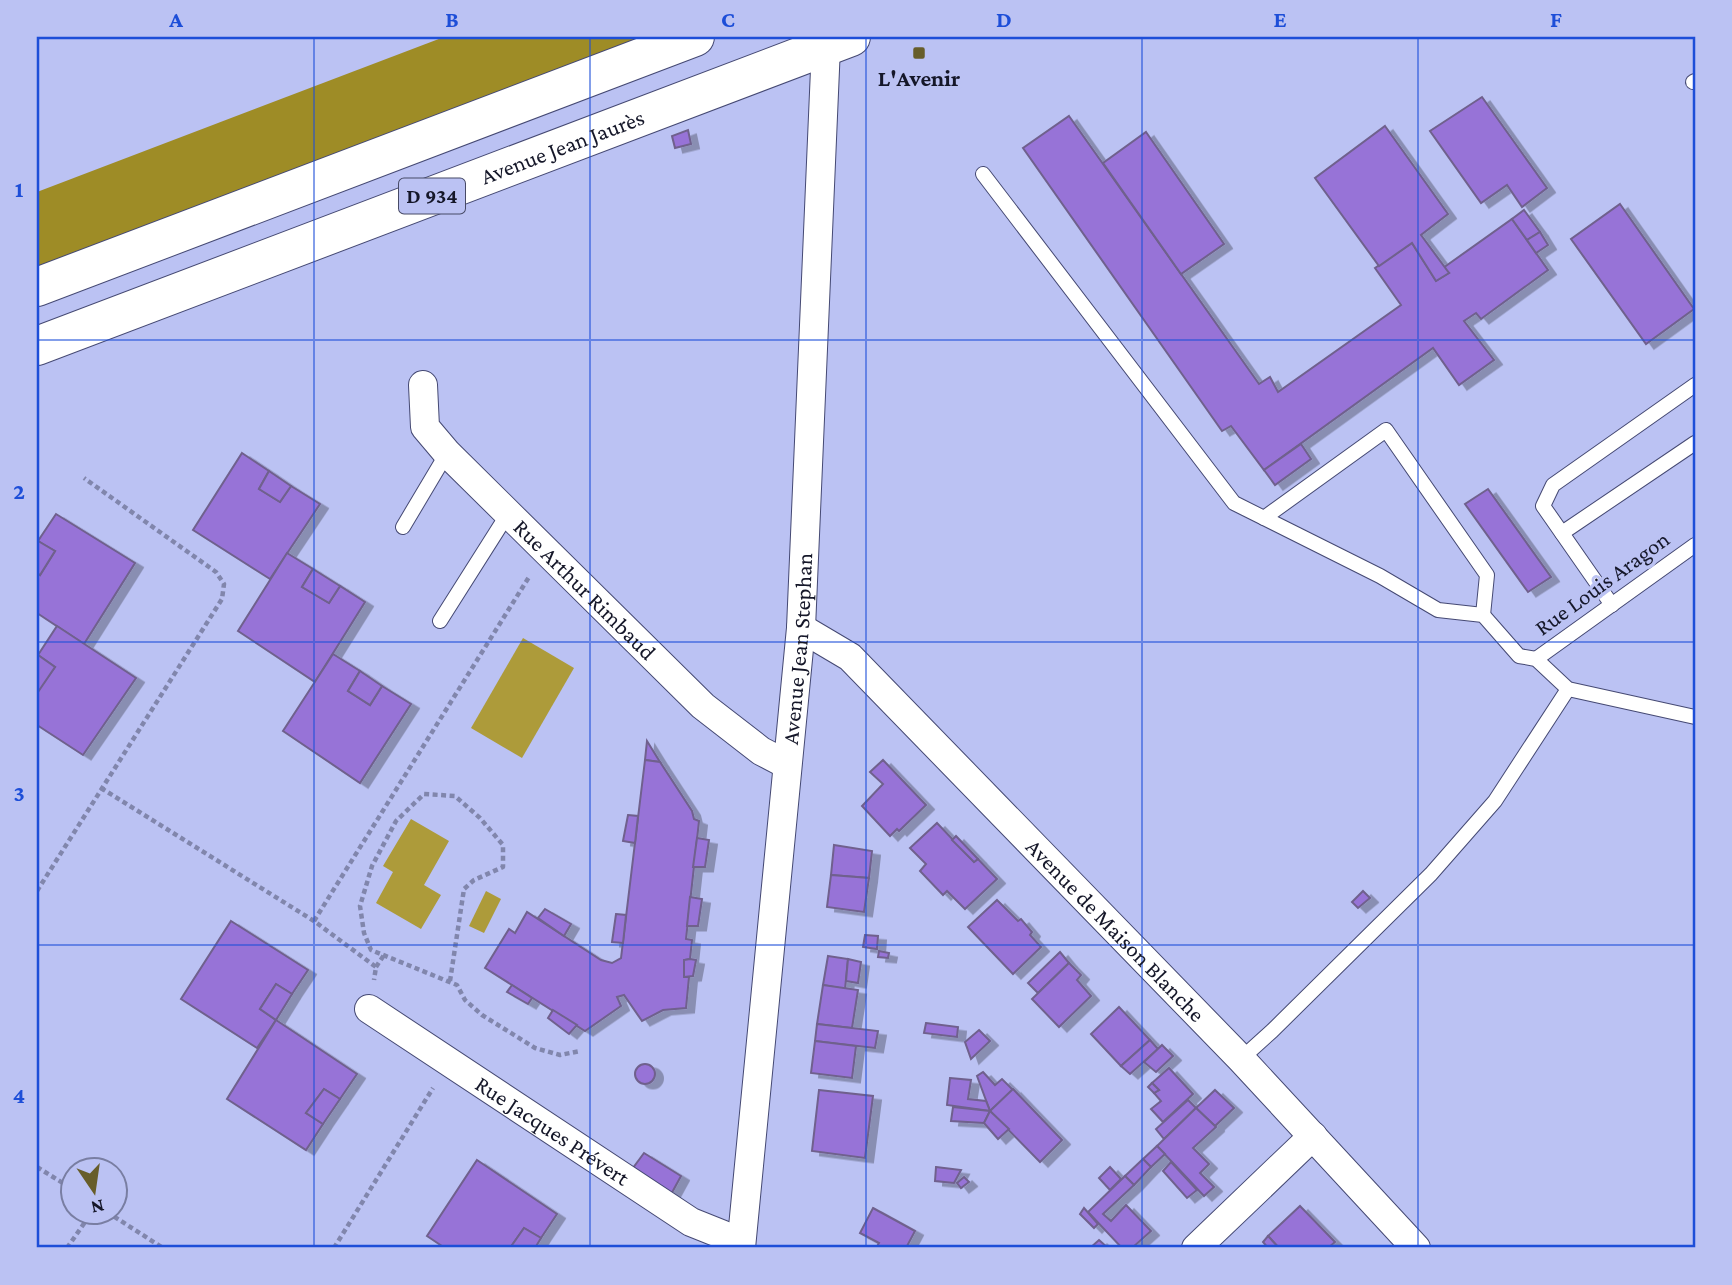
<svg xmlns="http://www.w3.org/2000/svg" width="1732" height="1285" viewBox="0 0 1732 1285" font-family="'Crimson Pro',serif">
<defs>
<filter id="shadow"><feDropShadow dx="8" dy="4.5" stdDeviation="0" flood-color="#0004"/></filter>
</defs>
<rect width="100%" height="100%" fill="#bbc2f3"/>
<g fill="#ad9b3a">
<path d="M523,638L574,668L522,758L471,728Z"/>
<path d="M411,819L449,841L424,885L441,895L421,929L376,903L393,872L383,866Z"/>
<path d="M486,891L501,899L484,933L469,926Z"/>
</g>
<path fill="#9e8c26" d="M444,37H663L37,274V192Z"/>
<g fill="#9773d7" stroke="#6f618d" stroke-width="2" filter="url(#shadow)">
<path d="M1482,97L1547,188L1522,207L1507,185L1481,203L1430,131Z"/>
<path d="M1069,116L1259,384L1270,377L1278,392L1401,305L1375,268L1412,243L1436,281L1449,273L1443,268L1512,219L1548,270L1481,319L1476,313L1464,321L1494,360L1459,385L1433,348L1264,470L1231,426L1222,431L1023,148Z"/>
<path d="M1385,126L1448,214L1421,235L1449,273L1436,281L1412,243L1379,266L1315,178Z"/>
<path d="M688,130L691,144L675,148L672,136Z"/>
<path d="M1146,132L1224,244L1181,274L1103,163Z"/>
<path d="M1620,204L1694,309L1646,344L1571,239Z"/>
<path d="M1524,210L1540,232L1527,240L1512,219Z"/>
<path d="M1540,232L1548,245L1536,253L1527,240Z"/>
<path d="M1301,444L1311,459L1275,485L1264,470Z"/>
<path d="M242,453L269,471L259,489L280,502L291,486L320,504L270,579L193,530Z"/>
<path d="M269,471L291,486L280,502L259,489Z"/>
<path d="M1488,489L1551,577L1528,592L1465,504Z"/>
<path d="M56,514L135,563L84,644L37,613V573L40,575L55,551L38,541Z"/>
<path d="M38,541L55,551L40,575L37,573Z"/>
<path d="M287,553L313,569L302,587L329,603L340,586L365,602L315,682L238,631Z"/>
<path d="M313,569L340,586L329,603L302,587Z"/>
<path d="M57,626L136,678L83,755L37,725V692L55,667L38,655Z"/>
<path d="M333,654L360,671L348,691L370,705L382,686L411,704L360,783L283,731Z"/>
<path d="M38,655L55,667L38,692H37Z"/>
<path d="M360,671L382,686L370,705L348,691Z"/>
<path d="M647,741L660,762L645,760Z"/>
<path d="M645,760L660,762L692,811L694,819L699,821L686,939L692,940L690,959L684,960V977H689L686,1008L663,1010L642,1021L624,995L617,997L621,1006L585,1031L485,968L509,929L515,933L527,912L601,960L612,963L621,958Z"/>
<path d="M883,760L926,805L899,831L897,829L890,836L862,806L883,784L870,772Z"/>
<path d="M628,815L638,816L635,843L623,841Z"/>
<path d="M937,823L974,862L978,859L997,879L965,909L947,891L943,895L920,871L926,864L910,848Z"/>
<path d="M956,836L978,859L974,862L952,840Z"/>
<path d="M697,838L709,840L705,867H693Z"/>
<path d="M834,845L872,851L869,878L831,875Z"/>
<path d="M831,875L869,878L864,912L827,907Z"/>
<path d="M1363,891L1370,898L1358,908L1352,902Z"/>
<path d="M690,897L702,899L698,926H687Z"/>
<path d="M997,900L1018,921L1021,919L1032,932L1030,935L1041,947L1013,974L968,927Z"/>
<path d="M545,909L571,924L564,936L538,918Z"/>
<path d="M616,914L626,915L623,943L612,942Z"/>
<path d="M231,921L308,970L292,994L276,984L260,1009L276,1020L257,1048L181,999Z"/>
<path d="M865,935L878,936L877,949L863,947Z"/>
<path d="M879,951L889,953L888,958L878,957Z"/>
<path d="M1060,952L1069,963L1038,993L1028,983Z"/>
<path d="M828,956L848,959L845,989L823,985Z"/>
<path d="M690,959L696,960L693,976L684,977V960Z"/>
<path d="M848,959L861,962L858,983L846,981Z"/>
<path d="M1069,963L1081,975L1077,980L1091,996L1059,1027L1032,999Z"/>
<path d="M276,984L292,994L276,1020L260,1009Z"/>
<path d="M512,985L532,998L528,1004L507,992Z"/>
<path d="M823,985L858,990L852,1028L817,1024Z"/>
<path d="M1119,1007L1150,1040L1121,1066L1091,1034Z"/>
<path d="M553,1010L577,1025L569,1034L548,1018Z"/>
<path d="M276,1020L357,1074L340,1099L324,1089L306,1113L323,1124L306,1150L227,1099Z"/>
<path d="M926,1023L958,1027L957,1037L924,1033Z"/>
<path d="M817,1024L878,1031L875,1048L815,1041Z"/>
<path d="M979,1030L990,1041L971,1059L965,1042Z"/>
<path d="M1150,1040L1158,1049L1130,1074L1121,1066Z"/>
<path d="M815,1041L856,1046L852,1078L811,1073Z"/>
<path d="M1162,1045L1173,1056L1156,1072L1144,1062Z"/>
<circle cx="645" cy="1074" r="10"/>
<path d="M1169,1068L1193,1094L1163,1122L1151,1109L1161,1101L1154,1093L1159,1090L1152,1083Z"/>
<path d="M983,1072L995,1085L1002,1079L1013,1090L990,1111L977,1076Z"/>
<path d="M950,1078L971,1080L968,1099L986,1101L990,1111L947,1105Z"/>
<path d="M1152,1083L1159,1090L1154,1093L1148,1087Z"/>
<path d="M324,1089L340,1099L323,1124L306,1113Z"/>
<path d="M1013,1089L1062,1140L1040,1162L990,1111Z"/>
<path d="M819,1090L873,1096L865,1158L812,1151Z"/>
<path d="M1215,1090L1234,1108L1215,1126L1196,1108Z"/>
<path d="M1188,1100L1196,1108L1164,1139L1156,1129Z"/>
<path d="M953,1107L990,1111L984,1123L951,1121Z"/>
<path d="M1196,1108L1216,1127L1193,1148L1209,1164L1200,1173L1214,1187L1204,1196L1157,1146Z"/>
<path d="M990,1111L1009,1129L998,1139L984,1123Z"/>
<path d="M1157,1146L1165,1154L1151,1167L1143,1159Z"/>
<path d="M644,1153L681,1176L669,1198L630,1172Z"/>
<path d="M1143,1159L1151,1167L1134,1185L1125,1176Z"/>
<path d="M477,1160L557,1214L541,1238L524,1228L510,1248H445L427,1236Z"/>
<path d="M1171,1162L1197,1190L1187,1198L1163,1171Z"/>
<path d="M936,1167L961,1170L954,1183L935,1181Z"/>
<path d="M1110,1167L1121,1179L1110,1190L1099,1178Z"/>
<path d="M1125,1176L1134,1185L1103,1214L1111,1221L1126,1205L1151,1231L1132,1248H1122L1088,1212Z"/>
<path d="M964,1177L969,1182L961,1188L957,1183Z"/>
<path d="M1300,1206L1335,1242L1328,1248H1279L1268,1236Z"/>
<path d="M873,1208L915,1231L906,1248H876L879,1243L860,1233Z"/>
<path d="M1084,1208L1098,1224L1094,1228L1080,1214Z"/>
<path d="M524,1228L541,1238L535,1248H510Z"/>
<path d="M1268,1236L1279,1248H1268L1263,1242Z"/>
<path d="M1099,1240L1108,1248H1090Z"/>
</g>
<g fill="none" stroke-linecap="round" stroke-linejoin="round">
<g stroke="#454973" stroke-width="16">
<g id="lane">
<path d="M1693,82L1695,81"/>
<path d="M983,174L1234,503L1380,576L1438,610L1483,615L1519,656L1536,659L1568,689L1695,717"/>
<path d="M1264,518L1386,430L1487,575L1483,615"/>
<path d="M403,527L447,453"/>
<path d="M1562,533L1695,443"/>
<path d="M1612,605L1543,506L1553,485L1695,385"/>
<path d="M440,621L509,512"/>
<path d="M1536,659L1695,545"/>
<path d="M1241,1059L1272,1031L1431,874L1495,801L1568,689"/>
</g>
</g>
<g stroke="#454973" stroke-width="30">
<g id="street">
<path id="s1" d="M423,385L425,427L447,453L703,706L761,751L786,764"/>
<path id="s2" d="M801,628L850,657L1241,1059L1416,1248"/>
<path id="s3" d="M369,1009L691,1222L741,1242"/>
<path id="s4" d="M741,1248L801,628L826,46L832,37"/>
<path d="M1196,1248L1313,1136"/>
</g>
</g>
<g stroke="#454973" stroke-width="40">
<g id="primary">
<path d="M37,287L695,37"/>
<path id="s5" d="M37,346L851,37"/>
</g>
</g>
<g stroke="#8186ac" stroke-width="4.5" stroke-dasharray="5 3.5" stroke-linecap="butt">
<path d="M101,788L314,921L376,967L374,980"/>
<path d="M37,891L222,599L224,584L216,572L84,478"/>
<path d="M314,921L529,577"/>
<path d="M376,967L384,955"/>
<path d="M450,981L464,889L474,880L503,867V845L480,818L455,796L424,794L396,821L372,866L360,906L364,933L371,950L457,985L465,1000L482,1015L535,1048L560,1055L580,1051"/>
<path d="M37,1167L74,1190"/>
<path d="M107,1212L163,1248"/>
<path d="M67,1248L92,1212"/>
<path d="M334,1248L433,1088"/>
</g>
<use href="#lane" stroke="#fff" stroke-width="14"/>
<use href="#street" stroke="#fff" stroke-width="28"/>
<use href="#primary" stroke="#fff" stroke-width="38"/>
</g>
<path fill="none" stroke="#1d4ed8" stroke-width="2" stroke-opacity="0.55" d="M314,37V1248M590,37V1248M866,37V1248M1142,37V1248M1418,37V1248M37,340H1695M37,642H1695M37,945H1695"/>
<rect fill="#675d2a" stroke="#bbc2f3" stroke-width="2.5" x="912" y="46" width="14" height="14" rx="3.5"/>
<g text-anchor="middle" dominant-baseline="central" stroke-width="7" stroke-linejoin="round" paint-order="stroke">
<rect fill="#bbc2f3" stroke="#474a66" stroke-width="2" x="399" y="178.5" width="66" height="35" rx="5"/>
<g font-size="21" font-weight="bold" fill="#151729">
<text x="432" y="196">D 934</text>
</g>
<g font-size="23" font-weight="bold" fill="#151729" stroke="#bbc2f3">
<text x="919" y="78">L'Avenir</text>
</g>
<g font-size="23" fill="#151729" stroke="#bbc2f3">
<text stroke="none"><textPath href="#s5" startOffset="562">Avenue Jean Jaurès</textPath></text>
<text transform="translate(1602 583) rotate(-36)">Rue Louis Aragon</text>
<text stroke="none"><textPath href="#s1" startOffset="270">Rue Arthur Rimbaud</textPath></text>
<text stroke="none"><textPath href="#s4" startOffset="602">Avenue Jean Stephan</textPath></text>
<text stroke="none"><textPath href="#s2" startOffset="438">Avenue de Maison Blanche</textPath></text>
<text stroke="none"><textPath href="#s3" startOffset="220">Rue Jacques Prévert</textPath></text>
</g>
</g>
<rect width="1732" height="1285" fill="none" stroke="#bbc2f3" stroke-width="77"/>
<g transform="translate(94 1191) rotate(167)"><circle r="33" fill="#bbc2f3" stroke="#797ea2" stroke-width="2"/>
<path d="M0-5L12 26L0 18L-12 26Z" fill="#675d2a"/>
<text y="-10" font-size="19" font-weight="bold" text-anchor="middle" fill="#151729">N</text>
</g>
<rect x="38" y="38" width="1656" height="1208" fill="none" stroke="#1d4ed8" stroke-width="2.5"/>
<g font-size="23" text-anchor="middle" font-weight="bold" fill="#1d4ed8">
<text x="176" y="27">A</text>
<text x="452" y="27">B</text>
<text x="728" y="27">C</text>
<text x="1004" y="27">D</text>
<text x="1280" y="27">E</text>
<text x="1556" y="27">F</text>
<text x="19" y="197">1</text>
<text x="19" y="499">2</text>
<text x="19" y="801">3</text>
<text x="19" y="1103">4</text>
</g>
</svg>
